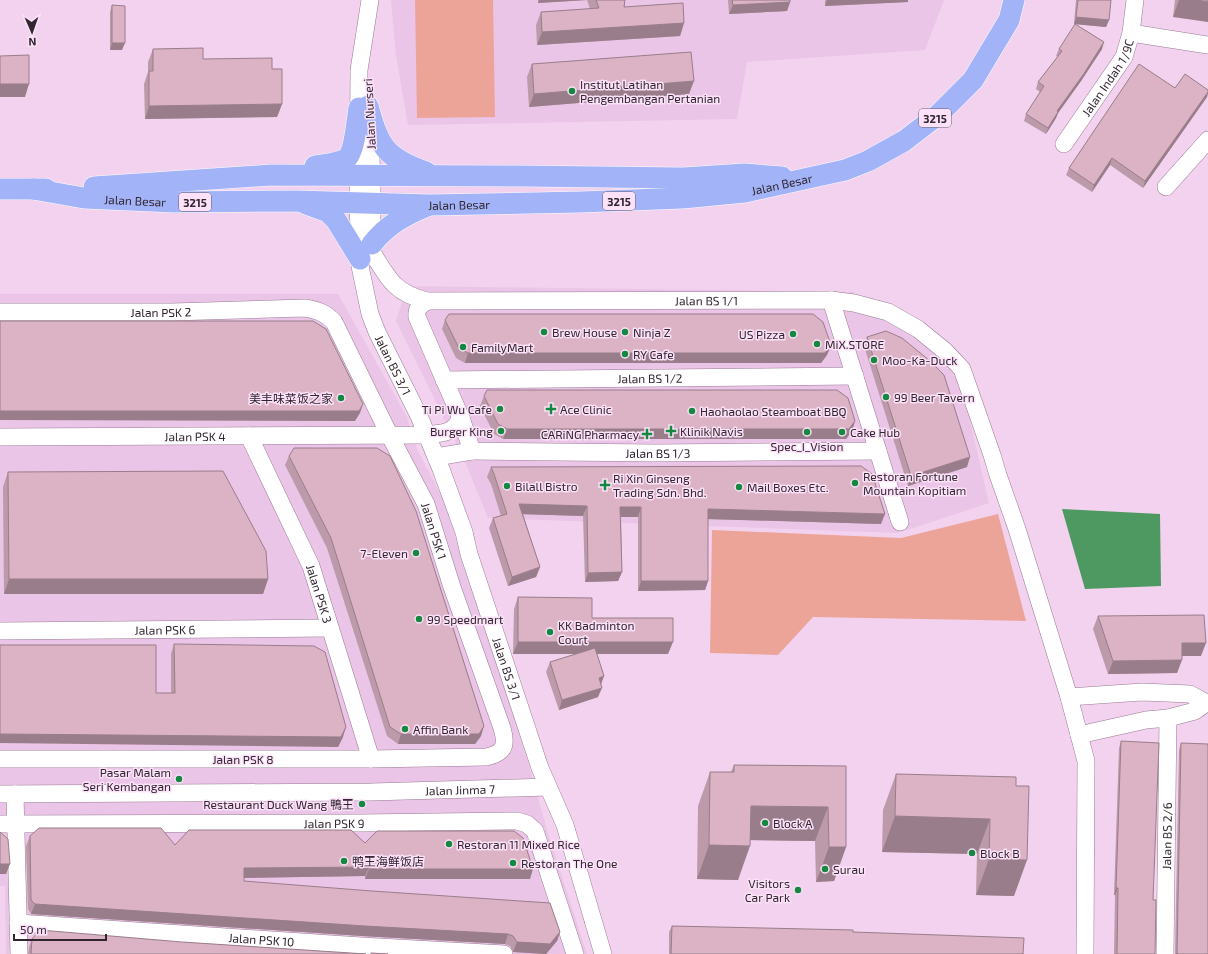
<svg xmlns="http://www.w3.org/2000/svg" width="1208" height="954" viewBox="0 0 1208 954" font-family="'Exo 2','Noto Sans SC',sans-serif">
<rect width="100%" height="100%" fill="#f2d2ee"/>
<g fill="#ebc5e7">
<path d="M391,0H944L925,50L747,62L737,119L408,125L396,55Z"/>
<path d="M407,286L854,292L856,308L892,323L918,339L947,364L963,390L989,503L898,533L488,518L463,457L396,321Z"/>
<path d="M0,294H338L407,417L417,449L444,501L530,769L547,830L587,954H6L5,886H0Z"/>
</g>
<g fill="#eda498">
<path d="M415,0H493L495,117L417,118Z"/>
<path d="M998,514L1026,621L813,617L778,655L710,653L712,530L901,538Z"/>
</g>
<path fill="#4e9961" d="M1062,509L1160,514L1161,586L1085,589Z"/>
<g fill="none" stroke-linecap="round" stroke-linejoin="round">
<g stroke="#987b95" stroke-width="18">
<g id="minor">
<path id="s1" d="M370,0L359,70L358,202L360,266L370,314L377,332L419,416L441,469L464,532L469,554L540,768L565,825L603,954"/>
<path d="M1131,33L1208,45"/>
<path d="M369,126L372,175V251"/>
<path id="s2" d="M1064,144L1124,57L1131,33L1135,0"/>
<path d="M1166,187L1208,140"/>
<path id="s3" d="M372,252C388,278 394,293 427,301L831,300L854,303L888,312L918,329L945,351L962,369L992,455L998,475L1017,529L1069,697L1086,761L1085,954"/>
<path d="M831,300L900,522"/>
<path id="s4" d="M427,301C420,306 416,308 417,317L461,418L472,451L655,453L878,451"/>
<path id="s5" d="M0,312H172L305,308C317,310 326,313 334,322L390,436L426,504L452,587L502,728C507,745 505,753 486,757L371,759H0"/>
<path id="s6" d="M444,380L855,376"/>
<path id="s7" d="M249,436L311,566L371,759"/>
<path id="s8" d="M0,437L427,435C445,432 451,435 461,418"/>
<path d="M436,457L472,451"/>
<path id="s9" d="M0,631L330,628"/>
<path d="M1069,697L1142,692L1190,694L1206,703"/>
<path d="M1079,735L1146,720L1168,718L1195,711L1206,703"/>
<path id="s10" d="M0,794L371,792L548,787"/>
<path d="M15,794L19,954"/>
<path id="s11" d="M0,824L361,823L517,821L527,824L535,831L575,954"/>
<path id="s12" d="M18,923L361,946L504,954"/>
<path id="s13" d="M1165,954L1168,718"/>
</g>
</g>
<g stroke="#fff" stroke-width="22">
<g id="major">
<path d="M368,106C379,146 385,158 426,172"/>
<path d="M315,166C325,164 337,164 346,159C355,152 357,119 359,108"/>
<path d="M94,187L271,175L521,176L683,178L744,174L782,177"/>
<path d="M0,189H46"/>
<path id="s14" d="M33,189L84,198L174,202L297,201L430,205L581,202L683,198L745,192L845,170L868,161L904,141L938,115L973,80L1009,20L1014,0"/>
<path d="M306,204L328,212L336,220L360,259"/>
<path d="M372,244C387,225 405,215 427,206"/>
</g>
</g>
<use href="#minor" stroke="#fff" stroke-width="17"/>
<use href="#major" stroke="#a2b3f7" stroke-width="21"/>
</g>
<g fill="#bc9aa9">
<path d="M538,0H625L624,7L684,23L680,36L537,45L536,25L541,12L590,9L587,0L538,3Z"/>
<path d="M728,0H790V2L787,11L729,14Z"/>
<path d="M825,0H908V2L825,6Z"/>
<path d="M1076,0H1111L1109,20L1106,27L1074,24Z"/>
<path d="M1175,0H1208L1173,17Z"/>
<path d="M112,5L122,50H110V12Z"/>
<path d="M153,49L203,59L272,69L282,104L277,117L145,119L144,84L148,72V62Z"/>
<path d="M1059,49H1102L1081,81L1058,113L1056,118L1046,134L1024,121L1026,114L1040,92L1036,89L1038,82L1058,57L1056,56Z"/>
<path d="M532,64L689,94L529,107L527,77Z"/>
<path d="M1175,88L1208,90V93L1207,97L1143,188L1110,165L1092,192L1066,175L1069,168Z"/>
<path d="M445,320L831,345L827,355L821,363H465L456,358L442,329Z"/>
<path d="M867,337L967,467L908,486L864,346Z"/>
<path d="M484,396L855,421L852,431L846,439H503L494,434L480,406Z"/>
<path d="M289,456L481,736L475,744H398L387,736L327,548L285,465Z"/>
<path d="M491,467L881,524L708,519V581L705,590L638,591V517H621L622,572L618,581L585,582L583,516L523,514L540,567L536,577L508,586L489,528L493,518L501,516L491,484L487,477Z"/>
<path d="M8,472L268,579L263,594H4L3,487Z"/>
<path d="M518,597L592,618L668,654H597L604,676L601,685L598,697L559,710L546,672L550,662L576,654H513L514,609Z"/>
<path d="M1098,616L1201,656H1182L1177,673L1108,674L1093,629Z"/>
<path d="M174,644L343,737L338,747L156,693H171V654Z"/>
<path d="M1121,741L1153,900L1155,954H1114L1115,895H1114L1119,748Z"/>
<path d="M1181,743L1208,954H1175L1179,750Z"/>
<path d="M734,765L846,766V847L834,881L816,882L815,841L750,840L738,880L697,879L698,806L710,772H731Z"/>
<path d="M896,774L1016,786L1014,896L976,895L977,854L882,852L883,810Z"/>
<path d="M30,836L175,845L365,843L530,879H365V876L244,878V881L560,932L557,941L546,954L513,952L510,946L505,944L362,936L31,914L28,909L26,846Z"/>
<path d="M672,926L853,932L1023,954H669V932Z"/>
<path d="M32,939L182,942L366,954H28L29,947Z"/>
</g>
<g fill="#997d8a">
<path d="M539,0H587L538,3Z"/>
<path d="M827,0H908V2L825,6Z"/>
<path d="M1179,0H1197L1208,2V22L1173,17Z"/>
<path d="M790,2L787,11L729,14L733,5Z"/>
<path d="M1076,17L1109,20L1106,27L1074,24Z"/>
<path d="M684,23L680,36L537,45L542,32Z"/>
<path d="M1104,42L1102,49L1081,81L1058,113L1056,118L1046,134L1048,128L1057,111Z"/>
<path d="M112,43H125L122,50H110Z"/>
<path d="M694,81L689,94L529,107L534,94Z"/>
<path d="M0,84H29L25,97H0Z"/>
<path d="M1208,92L1207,97L1143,188L1145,181Z"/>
<path d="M282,104L277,117L145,119L149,106Z"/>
<path d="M1112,158L1110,165L1092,192L1094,185Z"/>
<path d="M831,345L827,355L821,363H465L468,353Z"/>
<path d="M363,404L360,413L355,421L0,420V411Z"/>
<path d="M855,421L852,431L846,439H503L507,429Z"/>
<path d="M970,457L967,467L908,486L911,476Z"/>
<path d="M519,504L587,506L583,516L516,514Z"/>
<path d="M620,507H641L638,517H617Z"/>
<path d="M708,509L885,514L881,524L705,519Z"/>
<path d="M540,567L536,577L508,586L512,577Z"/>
<path d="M622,572L618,581L585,582L588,573Z"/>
<path d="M9,579H268L263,594H4Z"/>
<path d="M641,581H708L705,590L638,591Z"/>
<path d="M518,642H673L668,654H513Z"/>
<path d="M1182,643H1206L1201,656H1177Z"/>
<path d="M1182,660L1177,673L1108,674L1113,661Z"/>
<path d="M604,676L600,686L599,678Z"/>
<path d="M602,688L598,697L559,710L562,700Z"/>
<path d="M484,726L481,736L475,744H398L401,734Z"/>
<path d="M346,727L343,737L338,747L0,743V734Z"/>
<path d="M751,806L828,807L815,841L738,840Z"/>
<path d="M895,816L990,819L977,854L882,852Z"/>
<path d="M709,845L750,846L738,880L697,879Z"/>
<path d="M829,847H846L834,881L816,882Z"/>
<path d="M989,859L1027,860L1014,896L976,895Z"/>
<path d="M0,864H10L6,874H0Z"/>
<path d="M369,867L365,876L241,878L244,868Z"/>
<path d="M369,869H533L530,879H365Z"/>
<path d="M1116,888H1118L1115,895H1114Z"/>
<path d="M35,904L508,934L505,944L362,936L31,914Z"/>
<path d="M560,932L557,941L546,954L513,952L517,942Z"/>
</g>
<g fill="#dbb3c5" stroke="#997d8a">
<path d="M596,0H625L624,7L683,3L684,23L542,32L541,12L599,8Z"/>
<path d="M732,0H790V2L733,5Z"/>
<path d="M1078,0H1111L1109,20L1076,17Z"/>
<path d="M1197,0H1208V2Z"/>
<path d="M112,5L125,6V43H112Z"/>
<path d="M1075,24L1104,42L1083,75L1057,111L1058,112L1048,128L1026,114L1044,86L1038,82L1062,51L1059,49Z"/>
<path d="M203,48V59L272,58V69H282V104L149,106V71H153V49Z"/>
<path d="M691,52L694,81L534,94L532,64Z"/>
<path d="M29,55V84H0V56Z"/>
<path d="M1139,64L1175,88L1185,74L1208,90V92L1145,181L1112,158L1094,185L1069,168Z"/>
<path d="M449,314H813L823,322L831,345L825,353H468L459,348L445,320Z"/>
<path d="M0,321H313L326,329L363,404L359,411H0Z"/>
<path d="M886,331L902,338L930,361L944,375L970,457L911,476L867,337Z"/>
<path d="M487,390H837L848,398L855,421L849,429H507L498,424L484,396Z"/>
<path d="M294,448H377L390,456L416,511L484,726L479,734H401L390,727L331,538L289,456Z"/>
<path d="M861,466L872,474L885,514L708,509V581H641V507H620L622,572L588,573L587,506L519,504L540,567L512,577L493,518L507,514L494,474L491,467Z"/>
<path d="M223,471L266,551L268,579H9L8,472Z"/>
<path d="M518,597L592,598V618H673V642H518Z"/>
<path d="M1204,615L1206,643H1182V660L1113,661L1098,616Z"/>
<path d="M174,644L314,646L325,652L346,727L341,737L0,734V645H156V693H175Z"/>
<path d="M595,648L604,676L599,678L602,688L562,700L550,662Z"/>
<path d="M1121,741L1159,743L1153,900H1156L1155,954H1117L1118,888H1116Z"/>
<path d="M1181,743L1208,744V954H1177Z"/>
<path d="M734,765L846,766V847H829L828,807L751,806L750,846L709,845L710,772H734Z"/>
<path d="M896,774L1016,777V786H1029L1027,860L989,859L990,819L895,816Z"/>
<path d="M39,828H161L175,845L189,830H351L365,843L377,831H514L523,838L533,869H369V867L244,868V881L372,891L550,903L560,932L550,944L517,942L513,936L508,934L365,926L35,904L31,900L30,836Z"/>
<path d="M0,832L8,839L10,864H0Z"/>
<path d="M672,926L853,930V932L1024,938L1023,954H671Z"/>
<path d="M40,930L182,942L366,954H31L32,939Z"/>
<path d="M371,953L388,954H371Z"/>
</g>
<g fill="#148841" stroke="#fce2f8" stroke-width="1.5">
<circle cx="572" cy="91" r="4"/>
<circle cx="544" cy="332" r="4"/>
<circle cx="625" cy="332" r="4"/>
<circle cx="793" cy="334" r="4"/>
<circle cx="817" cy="344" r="4"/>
<circle cx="463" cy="347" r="4"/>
<circle cx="625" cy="354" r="4"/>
<circle cx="874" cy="360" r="4"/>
<circle cx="886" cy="397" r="4"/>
<circle cx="341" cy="398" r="4"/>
<circle cx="500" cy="409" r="4"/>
<path d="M549 403h4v4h4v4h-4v4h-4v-4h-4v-4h4z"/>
<circle cx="692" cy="411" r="4"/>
<circle cx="501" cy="431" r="4"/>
<path d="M669 425h4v4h4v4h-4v4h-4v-4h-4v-4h4z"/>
<circle cx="807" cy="432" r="4"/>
<circle cx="842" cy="432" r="4"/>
<path d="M645 428h4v4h4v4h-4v4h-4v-4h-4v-4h4z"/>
<circle cx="855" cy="483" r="4"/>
<path d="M603 479h4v4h4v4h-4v4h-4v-4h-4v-4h4z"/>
<circle cx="507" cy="486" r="4"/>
<circle cx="739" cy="487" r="4"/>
<circle cx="416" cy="553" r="4"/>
<circle cx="419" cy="619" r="4"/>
<circle cx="550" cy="632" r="4"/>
<circle cx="405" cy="729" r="4"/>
<circle cx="179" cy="779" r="4"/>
<circle cx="362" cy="804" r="4"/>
<circle cx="765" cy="823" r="4"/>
<circle cx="449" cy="844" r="4"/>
<circle cx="972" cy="853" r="4"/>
<circle cx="344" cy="861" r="4"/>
<circle cx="513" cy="863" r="4"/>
<circle cx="825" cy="869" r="4"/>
<circle cx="798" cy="890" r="4"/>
</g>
<g text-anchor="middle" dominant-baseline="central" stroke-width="3" stroke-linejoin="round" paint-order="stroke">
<g fill="#fce2f8" stroke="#6e5e6c" stroke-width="1">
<rect x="919" y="109" width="32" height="18" rx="3"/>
<rect x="603" y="192" width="32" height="18" rx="3"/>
<rect x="179" y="193" width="32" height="18" rx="3"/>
</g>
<g font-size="11" font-weight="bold" fill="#312530">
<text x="935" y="118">3215</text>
<text x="619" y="201">3215</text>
<text x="195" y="202">3215</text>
</g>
<g font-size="12" fill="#312530" stroke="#fce2f8">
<text stroke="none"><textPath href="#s2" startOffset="80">Jalan Indah 1/9C</textPath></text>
<text transform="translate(369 114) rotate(-93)">Jalan Nurseri</text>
<text stroke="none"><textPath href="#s14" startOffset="751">Jalan Besar</textPath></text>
<text stroke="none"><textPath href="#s14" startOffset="103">Jalan Besar</textPath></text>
<text stroke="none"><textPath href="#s14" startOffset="427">Jalan Besar</textPath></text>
<text stroke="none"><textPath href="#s3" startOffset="356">Jalan BS 1/1</textPath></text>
<text stroke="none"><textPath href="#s5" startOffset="161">Jalan PSK 2</textPath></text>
<text stroke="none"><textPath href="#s1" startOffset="372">Jalan BS 3/1</textPath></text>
<text stroke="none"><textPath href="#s6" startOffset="206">Jalan BS 1/2</textPath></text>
<text stroke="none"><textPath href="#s8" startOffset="195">Jalan PSK 4</textPath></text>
<text stroke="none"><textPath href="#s4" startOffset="351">Jalan BS 1/3</textPath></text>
<text stroke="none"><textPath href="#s5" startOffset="570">Jalan PSK 1</textPath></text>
<text stroke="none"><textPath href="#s7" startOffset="173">Jalan PSK 3</textPath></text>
<text stroke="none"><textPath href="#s9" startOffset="165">Jalan PSK 6</textPath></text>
<text stroke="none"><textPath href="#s1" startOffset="697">Jalan BS 3/1</textPath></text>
<text x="243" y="759">Jalan PSK 8</text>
<text stroke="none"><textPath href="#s10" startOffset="460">Jalan Jinma 7</textPath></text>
<text stroke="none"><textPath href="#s11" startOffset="334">Jalan PSK 9</textPath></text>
<text stroke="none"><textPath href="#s13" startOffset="118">Jalan BS 2/6</textPath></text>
<text stroke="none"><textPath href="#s12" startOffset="244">Jalan PSK 10</textPath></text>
</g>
<g font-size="12" fill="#312530" stroke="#fce2f8" text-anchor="start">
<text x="580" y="84">Institut Latihan<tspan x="580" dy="14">Pengembangan Pertanian</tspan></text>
<text x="552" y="332">Brew House</text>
<text x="633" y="332">Ninja Z</text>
<text x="785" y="334" text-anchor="end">US Pizza</text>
<text x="825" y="344">MiX.STORE</text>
<text x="471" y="347">FamilyMart</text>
<text x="633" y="354">RY Cafe</text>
<text x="882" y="360">Moo-Ka-Duck</text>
<text x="894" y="397">99 Beer Tavern</text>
<text x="333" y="398" text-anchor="end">美丰味菜饭之家</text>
<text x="492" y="409" text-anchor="end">Ti Pi Wu Cafe</text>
<text x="560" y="409">Ace Clinic</text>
<text x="700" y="411">Haohaolao Steamboat BBQ</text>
<text x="493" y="431" text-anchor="end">Burger King</text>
<text x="680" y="431">Klinik Navis</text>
<text x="850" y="432">Cake Hub</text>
<text x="639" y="434" text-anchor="end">CARiNG Pharmacy</text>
<text x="807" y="446" text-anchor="middle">Spec_I_Vision</text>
<text x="863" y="476">Restoran Fortune<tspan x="863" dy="14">Mountain Kopitiam</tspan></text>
<text x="613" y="478">Ri Xin Ginseng<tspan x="613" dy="14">Trading Sdn. Bhd.</tspan></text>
<text x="515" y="486">Bilall Bistro</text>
<text x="747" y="487">Mail Boxes Etc.</text>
<text x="408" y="553" text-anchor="end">7-Eleven</text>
<text x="427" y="619">99 Speedmart</text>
<text x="558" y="625">KK Badminton<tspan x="558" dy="14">Court</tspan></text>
<text x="413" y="729">Affin Bank</text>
<text x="171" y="772" text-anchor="end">Pasar Malam<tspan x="171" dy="14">Seri Kembangan</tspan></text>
<text x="354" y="804" text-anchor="end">Restaurant Duck Wang 鴨王</text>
<text x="773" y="823">Block A</text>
<text x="457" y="844">Restoran 11 Mixed Rice</text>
<text x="980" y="853">Block B</text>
<text x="352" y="861">鸭王海鲜饭店</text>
<text x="521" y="863">Restoran The One</text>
<text x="833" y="869">Surau</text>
<text x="790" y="883" text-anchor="end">Visitors<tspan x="790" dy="14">Car Park</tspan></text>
</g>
</g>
<g transform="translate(32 32) rotate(178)" stroke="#fce2f8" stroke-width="3" paint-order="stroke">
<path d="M0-3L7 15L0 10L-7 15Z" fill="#312530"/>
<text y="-6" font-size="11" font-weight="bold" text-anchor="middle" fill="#312530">N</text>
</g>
<path d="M14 934v6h92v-6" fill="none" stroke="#312530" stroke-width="2"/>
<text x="20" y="934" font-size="12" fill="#312530" stroke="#fce2f8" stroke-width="3" paint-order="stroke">50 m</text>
</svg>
